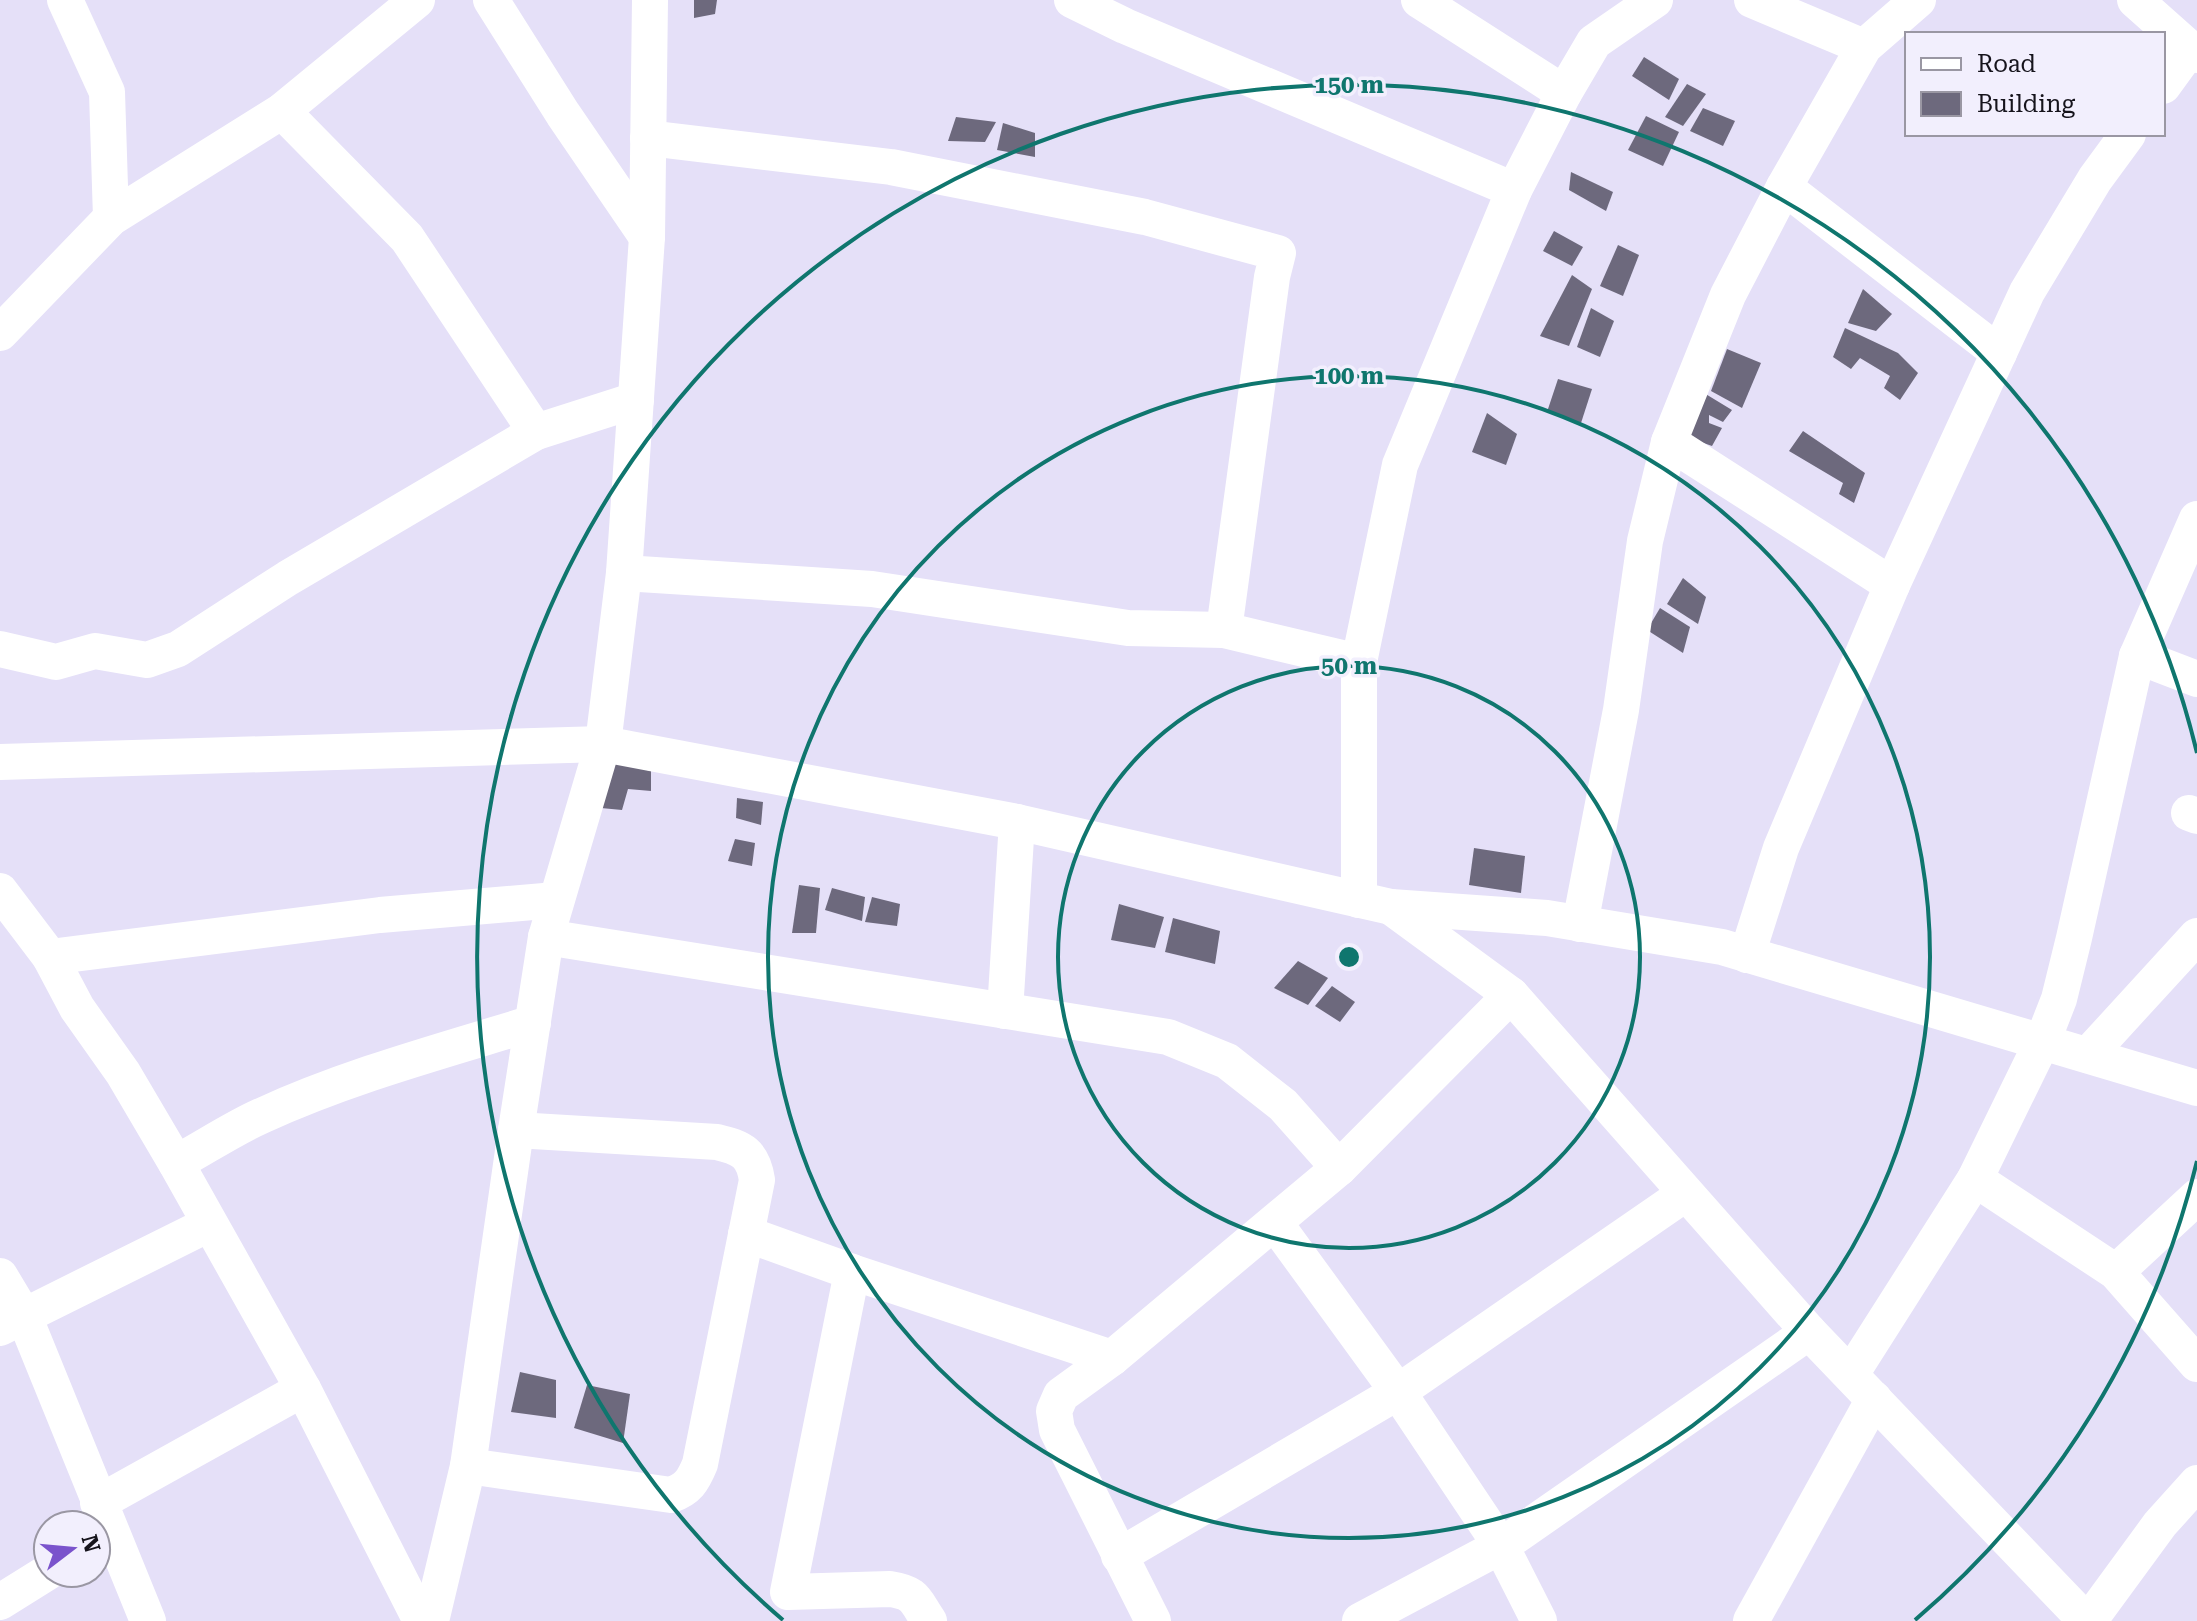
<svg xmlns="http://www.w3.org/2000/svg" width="2197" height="1621" viewBox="0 0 2197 1621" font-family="'Roboto Serif',serif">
<rect width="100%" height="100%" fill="#e5e0f8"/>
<g fill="#6d697d">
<path d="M694,0H717L715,14L694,18Z"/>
<path d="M1644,57L1679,79L1669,100L1632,76Z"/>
<path d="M1687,84L1706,94L1683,126L1665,117Z"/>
<path d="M1703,108L1735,121L1723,146L1690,131Z"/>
<path d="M1646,116L1679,132L1663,166L1628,150Z"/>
<path d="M956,117L996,122L985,142L948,141Z"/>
<path d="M1003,123L1035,133V157L997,150Z"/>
<path d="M1571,172L1613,192L1606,211L1569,190Z"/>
<path d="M1554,231L1583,247L1572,266L1543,251Z"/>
<path d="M1618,245L1639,255L1623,296L1600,286Z"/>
<path d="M1572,275L1592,289L1569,346L1540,336Z"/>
<path d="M1863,289L1892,314L1876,331L1848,323Z"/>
<path d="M1591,308L1614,321L1600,357L1577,347Z"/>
<path d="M1845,328L1898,353L1918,373L1900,400L1884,388L1890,376L1860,358L1851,369L1833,357Z"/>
<path d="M1727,349L1761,363L1742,408L1711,391Z"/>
<path d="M1558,379L1592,389L1581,423L1547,412Z"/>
<path d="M1704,393L1732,410L1723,422L1709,415V423L1722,428L1712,446L1681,435Z"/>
<path d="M1487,413L1517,434L1506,465L1472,452Z"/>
<path d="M1803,431L1865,473L1854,503L1839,494L1843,483L1789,451Z"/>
<path d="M1683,578L1706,597L1698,624L1667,604Z"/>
<path d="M1660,608L1690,627L1683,653L1647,630Z"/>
<path d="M609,761L651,771V791L628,789L622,810L601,808Z"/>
<path d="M737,798L763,802L761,825L736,818Z"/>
<path d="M735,839L755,843L752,866L728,861Z"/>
<path d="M1474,848L1525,856L1521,893L1469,885Z"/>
<path d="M799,885L820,888L816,933H792Z"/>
<path d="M832,888L865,897L862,921L825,910Z"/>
<path d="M872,897L900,904L897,926L865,922Z"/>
<path d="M1119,904L1164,917L1155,948L1111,940Z"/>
<path d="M1173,918L1220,931L1215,964L1165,952Z"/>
<path d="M1298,961L1328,978L1308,1005L1274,988Z"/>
<path d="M1332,986L1355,1002L1340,1022L1315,1006Z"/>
<path d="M520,1372L556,1380V1418L511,1412Z"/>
<path d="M587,1385L630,1394L623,1443L574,1428Z"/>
</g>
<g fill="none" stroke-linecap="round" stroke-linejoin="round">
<g stroke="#fff" stroke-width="36">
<path d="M65,0L107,92L111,218"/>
<path d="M491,0L563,114L647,237"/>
<path d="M1072,0L1125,26L1514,190"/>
<path d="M1419,0L1564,93"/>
<path d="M1752,0L1864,47"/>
<path d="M2135,0L2197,55"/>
<path d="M2163,86L2189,50"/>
<path d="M282,111L407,238L536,432"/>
<path d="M648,138L891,167L1145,217L1278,253L1272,277L1224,630"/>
<path d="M1784,187L1999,353"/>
<path d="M0,333L111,218L282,111L417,0"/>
<path d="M1669,442L1892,585"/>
<path d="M624,573L872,589L1128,628L1224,630L1359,662"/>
<path d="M0,649L56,662L95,651L147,660L178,649L288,578L536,432L636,400"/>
<path d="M2137,656L2197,679"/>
<path d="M0,762L603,744L1017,822L1391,907L1547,918L1722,947L2197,1088"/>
<path d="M2189,813L2197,816"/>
<path d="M0,891L50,957L77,1008L123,1073L176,1163L303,1389L421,1621"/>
<path d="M1359,900V662L1400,465L1514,190L1564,93L1594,42L1655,0"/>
<path d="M1391,907L1511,995L1809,1332L2086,1621"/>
<path d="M1580,924L1621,710L1645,541L1669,442L1728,295L1784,187L1864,47L1918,0"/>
<path d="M546,937L1168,1037L1227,1061L1283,1105L1339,1168"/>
<path d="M1747,955L1781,848L1892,585L2027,292L2095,179L2128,134"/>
<path d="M50,957L380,915L556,900"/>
<path d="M1005,1011L1017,822"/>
<path d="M2088,1055L2197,936"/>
<path d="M176,1163C204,1148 232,1129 261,1116C348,1076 442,1051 533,1023"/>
<path d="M1975,1179L2116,1272L2197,1364"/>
<path d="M1275,1223L1398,1392L1501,1546L1539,1621"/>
<path d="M746,1234L852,1272L1112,1358"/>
<path d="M852,1272L788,1592L890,1589C917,1593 915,1601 929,1621"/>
<path d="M2116,1272L2197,1197"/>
<path d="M0,1276L24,1316L148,1621"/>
<path d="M0,1328L209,1224"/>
<path d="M1851,1374L1975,1179L2043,1040L2059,999L2074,938L2137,656L2197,519"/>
<path d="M468,1466L671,1495C688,1489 693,1481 700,1464L757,1180C753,1153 742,1148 717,1142L516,1130"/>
<path d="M98,1503L303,1389"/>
<path d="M1119,1556L1398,1392L1685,1194"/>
<path d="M0,1602L48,1572"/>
<path d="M431,1621L468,1466L516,1130L546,937L603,744L624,573L647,237L650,0"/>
<path d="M1153,1621L1057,1430L1054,1411L1061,1395L1112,1358L1339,1168L1511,995"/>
<path d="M1360,1621L1501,1546L1809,1332"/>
<path d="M1751,1621L1874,1399"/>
<path d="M2089,1621L2160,1524L2197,1483"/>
</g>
</g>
<g fill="none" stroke="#0f766e" stroke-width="4">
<circle cx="1349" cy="957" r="291"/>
<circle cx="1349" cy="957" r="581"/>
<path d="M2197 1161A872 872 0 0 1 1915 1620M783 1620A872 872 0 1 1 2197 753"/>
</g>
<circle cx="1349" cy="957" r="12" fill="#0f766e" stroke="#f2effd" stroke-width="4"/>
<g font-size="24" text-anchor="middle" font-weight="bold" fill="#0f766e" stroke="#f2effd" stroke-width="7" stroke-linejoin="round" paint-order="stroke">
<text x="1349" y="93">150 m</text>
<text x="1349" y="384">100 m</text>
<text x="1349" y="674">50 m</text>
</g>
<rect x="1905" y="32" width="260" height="104" fill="#f2effd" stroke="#9a97a3" stroke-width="2"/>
<rect x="1921" y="58" width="40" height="12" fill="#ffffff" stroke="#9a97a3" stroke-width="2"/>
<text x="1977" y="72" font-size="24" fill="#16141c">Road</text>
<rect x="1921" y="92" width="40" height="24" fill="#6d697d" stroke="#9a97a3" stroke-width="2"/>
<text x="1977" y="112" font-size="24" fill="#16141c">Building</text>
<g transform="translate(72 1549) rotate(74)"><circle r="38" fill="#f2effd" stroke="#9a97a3" stroke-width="2"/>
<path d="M0-6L14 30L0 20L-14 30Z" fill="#7a53cc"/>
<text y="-12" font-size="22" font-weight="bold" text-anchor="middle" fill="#16141c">N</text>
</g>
</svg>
